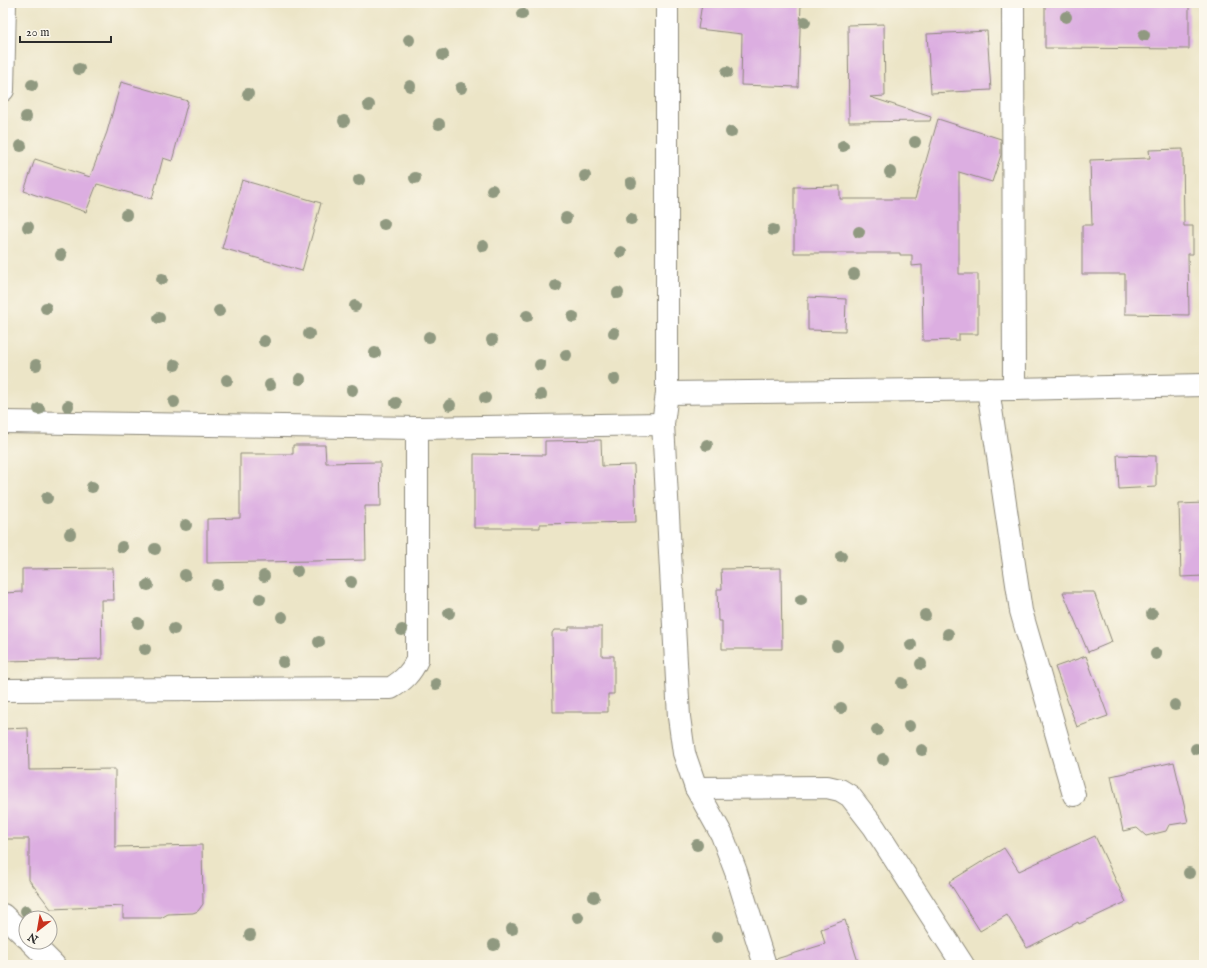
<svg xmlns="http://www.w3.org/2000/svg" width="1207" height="968" viewBox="0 0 1207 968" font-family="'IM FELL English',serif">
<rect width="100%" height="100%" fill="#fbf7ec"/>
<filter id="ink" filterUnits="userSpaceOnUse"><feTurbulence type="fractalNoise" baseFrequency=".025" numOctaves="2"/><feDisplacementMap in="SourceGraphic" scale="8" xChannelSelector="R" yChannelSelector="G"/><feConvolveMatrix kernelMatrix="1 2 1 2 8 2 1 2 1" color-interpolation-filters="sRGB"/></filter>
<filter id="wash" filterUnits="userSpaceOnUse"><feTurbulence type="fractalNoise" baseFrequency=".012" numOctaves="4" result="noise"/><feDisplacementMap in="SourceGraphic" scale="16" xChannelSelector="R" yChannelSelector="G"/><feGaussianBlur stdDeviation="0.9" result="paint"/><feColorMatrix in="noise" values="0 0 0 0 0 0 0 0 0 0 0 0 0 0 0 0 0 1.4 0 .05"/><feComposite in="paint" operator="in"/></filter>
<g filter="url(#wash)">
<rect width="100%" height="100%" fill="#ece5c7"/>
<g id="blocks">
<g fill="#dcaee1">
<path d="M702,3H801L798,87L741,85L742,34L698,29Z"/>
<path d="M1045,3H1189V49L1045,48Z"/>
<path d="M884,24L885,96L870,97L931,117L930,121L849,122L848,25Z"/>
<path d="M987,31L991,90L931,93L927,34Z"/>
<path d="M121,82L188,101L172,161L163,158L152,199L97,184L86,212L24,191L35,159L90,177L107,132Z"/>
<path d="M938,119L1001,139V155L992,182L959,172V274H978V334H959V340L923,341L922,265L912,266V255H900V253H794V187L840,186V199H915Z"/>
<path d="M1183,149L1184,226H1193V254H1188L1189,315L1125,314V274H1082V225H1092L1090,160L1150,158L1149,150Z"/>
<path d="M242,180L321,203L302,271L222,248Z"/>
<path d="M808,297L846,299L845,331L808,330Z"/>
<path d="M601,440L602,466L634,465L636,522L540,524V528H474V454L545,455V441Z"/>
<path d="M293,445H325L326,463L380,462L381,506H365L366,560L207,563V519L240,518V454H293Z"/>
<path d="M1117,455L1156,456V487L1119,489Z"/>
<path d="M1204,503V576L1181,577L1179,504Z"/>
<path d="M113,568L114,600H101L102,659L3,661V593L22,592V569Z"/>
<path d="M781,568L782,649H722V621H718L717,589H722L721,569Z"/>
<path d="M1063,592H1094L1112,642L1088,652Z"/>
<path d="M569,627H602V656H614V694H608V712H553L552,633L554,630H569Z"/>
<path d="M1086,656L1108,716L1077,727L1055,667Z"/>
<path d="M28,728L29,770L115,769V847L202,845L203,904L198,911L193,913L168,914L161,918H123V906L51,909L29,880V839H3V729Z"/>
<path d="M1174,762L1188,822L1169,825L1166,831L1146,836L1137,828L1123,831L1111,776Z"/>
<path d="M1095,836L1126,902L1079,924L1078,922L1027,948L1007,915L980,931L949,882L1004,848L1019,871Z"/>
<path d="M845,920L859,965H777L776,959L825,944L821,929Z"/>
</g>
</g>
</g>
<g filter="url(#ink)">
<use href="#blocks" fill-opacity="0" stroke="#8c8879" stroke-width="1"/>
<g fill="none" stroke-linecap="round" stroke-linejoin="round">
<g stroke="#8c8879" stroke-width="24">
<g id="minor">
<path d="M667,3V393L663,424L679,717L684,753L696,788L722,835L736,872L765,965"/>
<path d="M1013,3L1014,389"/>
<path d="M3,90L5,3"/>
<path d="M988,389L1021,611L1074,795"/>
<path d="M667,393L1014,389L1204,385"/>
<path d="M3,422L417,428L663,424"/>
<path d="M3,690L391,688C404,680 411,673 417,660V428"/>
<path d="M696,788L827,787L840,790L850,796L874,827L963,965"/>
<path d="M3,915L26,937"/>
<path d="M31,942L54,965"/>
</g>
</g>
<use href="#minor" stroke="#fff" stroke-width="22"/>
</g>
<g fill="#909980">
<circle cx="522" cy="14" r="6"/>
<circle cx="1066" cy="17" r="6"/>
<circle cx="805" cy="22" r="6"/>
<circle cx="1144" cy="35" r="6"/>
<circle cx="409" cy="40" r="6"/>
<circle cx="443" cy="55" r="6"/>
<circle cx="79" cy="69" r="6"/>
<circle cx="727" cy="72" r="6"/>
<circle cx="32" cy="85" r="6"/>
<circle cx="410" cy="86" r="6"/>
<circle cx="461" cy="88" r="6"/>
<circle cx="248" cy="94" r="6"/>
<circle cx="369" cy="105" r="6"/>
<circle cx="26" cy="117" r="6"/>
<circle cx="344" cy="121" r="6"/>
<circle cx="439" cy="124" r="6"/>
<circle cx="731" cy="132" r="6"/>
<circle cx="915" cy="142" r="6"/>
<circle cx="21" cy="146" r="6"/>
<circle cx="843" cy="146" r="6"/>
<circle cx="890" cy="172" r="6"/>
<circle cx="585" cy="176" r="6"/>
<circle cx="415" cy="178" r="6"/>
<circle cx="359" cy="180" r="6"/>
<circle cx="631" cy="183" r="6"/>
<circle cx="492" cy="190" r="6"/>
<circle cx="126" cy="215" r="6"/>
<circle cx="566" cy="218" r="6"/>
<circle cx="631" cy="219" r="6"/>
<circle cx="384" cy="224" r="6"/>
<circle cx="28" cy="227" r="6"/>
<circle cx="773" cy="230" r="6"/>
<circle cx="859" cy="232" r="6"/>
<circle cx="483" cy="246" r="6"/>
<circle cx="621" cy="252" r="6"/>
<circle cx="61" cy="255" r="6"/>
<circle cx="854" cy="274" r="6"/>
<circle cx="162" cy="279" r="6"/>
<circle cx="556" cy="286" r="6"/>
<circle cx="618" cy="293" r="6"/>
<circle cx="355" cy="306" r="6"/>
<circle cx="46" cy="308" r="6"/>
<circle cx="219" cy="311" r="6"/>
<circle cx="527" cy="316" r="6"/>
<circle cx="573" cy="317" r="6"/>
<circle cx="159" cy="318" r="6"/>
<circle cx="614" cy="333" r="6"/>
<circle cx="309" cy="334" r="6"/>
<circle cx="429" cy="337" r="6"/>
<circle cx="492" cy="340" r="6"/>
<circle cx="264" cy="341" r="6"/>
<circle cx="375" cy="353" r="6"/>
<circle cx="566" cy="355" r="6"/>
<circle cx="36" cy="365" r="6"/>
<circle cx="175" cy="365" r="6"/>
<circle cx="540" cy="365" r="6"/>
<circle cx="300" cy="379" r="6"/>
<circle cx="614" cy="379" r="6"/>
<circle cx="227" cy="380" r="6"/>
<circle cx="270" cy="385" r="6"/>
<circle cx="352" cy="390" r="6"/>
<circle cx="541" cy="395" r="6"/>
<circle cx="485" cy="398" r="6"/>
<circle cx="174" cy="402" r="6"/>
<circle cx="396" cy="403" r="6"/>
<circle cx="450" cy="405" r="6"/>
<circle cx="68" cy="406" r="6"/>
<circle cx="39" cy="409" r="6"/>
<circle cx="707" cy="445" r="6"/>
<circle cx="92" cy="487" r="6"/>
<circle cx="47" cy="498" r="6"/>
<circle cx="186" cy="525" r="6"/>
<circle cx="70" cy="534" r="6"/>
<circle cx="122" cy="547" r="6"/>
<circle cx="155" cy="549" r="6"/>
<circle cx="841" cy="556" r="6"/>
<circle cx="297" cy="571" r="6"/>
<circle cx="185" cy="575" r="6"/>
<circle cx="264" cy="576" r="6"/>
<circle cx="351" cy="582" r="6"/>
<circle cx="148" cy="585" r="6"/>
<circle cx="217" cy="585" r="6"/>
<circle cx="260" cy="599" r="6"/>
<circle cx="801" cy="600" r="6"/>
<circle cx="449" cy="613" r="6"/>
<circle cx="1152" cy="614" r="6"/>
<circle cx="925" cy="615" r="6"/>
<circle cx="282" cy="617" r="6"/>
<circle cx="138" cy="623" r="6"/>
<circle cx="174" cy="629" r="6"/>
<circle cx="402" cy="630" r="6"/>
<circle cx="948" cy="634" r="6"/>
<circle cx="319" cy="642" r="6"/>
<circle cx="911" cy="645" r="6"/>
<circle cx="837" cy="646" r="6"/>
<circle cx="145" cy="649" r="6"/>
<circle cx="1156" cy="654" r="6"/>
<circle cx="283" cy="662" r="6"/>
<circle cx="921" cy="664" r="6"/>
<circle cx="902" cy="683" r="6"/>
<circle cx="436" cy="684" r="6"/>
<circle cx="1175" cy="705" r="6"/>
<circle cx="841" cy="708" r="6"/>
<circle cx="909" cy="726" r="6"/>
<circle cx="877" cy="730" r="6"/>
<circle cx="1196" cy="749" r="6"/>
<circle cx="922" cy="750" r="6"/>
<circle cx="883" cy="759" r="6"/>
<circle cx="697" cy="845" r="6"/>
<circle cx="1189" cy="873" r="6"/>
<circle cx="594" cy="897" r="6"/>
<circle cx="26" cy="911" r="6"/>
<circle cx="578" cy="917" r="6"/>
<circle cx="512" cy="929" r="6"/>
<circle cx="250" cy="935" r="6"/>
<circle cx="717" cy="937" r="6"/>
<circle cx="494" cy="945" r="6"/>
</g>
</g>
<rect width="1207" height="968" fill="none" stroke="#fbf7ec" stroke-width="16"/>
<g transform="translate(38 930) rotate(211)"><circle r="19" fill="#fbf7ec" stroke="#a8a59f"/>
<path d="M0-3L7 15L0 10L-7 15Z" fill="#c8321e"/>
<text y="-6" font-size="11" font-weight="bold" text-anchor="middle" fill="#2b2b2b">N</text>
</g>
<path d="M20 36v6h91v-6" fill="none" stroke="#2b2b2b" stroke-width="2"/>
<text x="26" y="36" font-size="12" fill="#2b2b2b" stroke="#fbf7ec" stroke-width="3" paint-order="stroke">20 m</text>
</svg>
